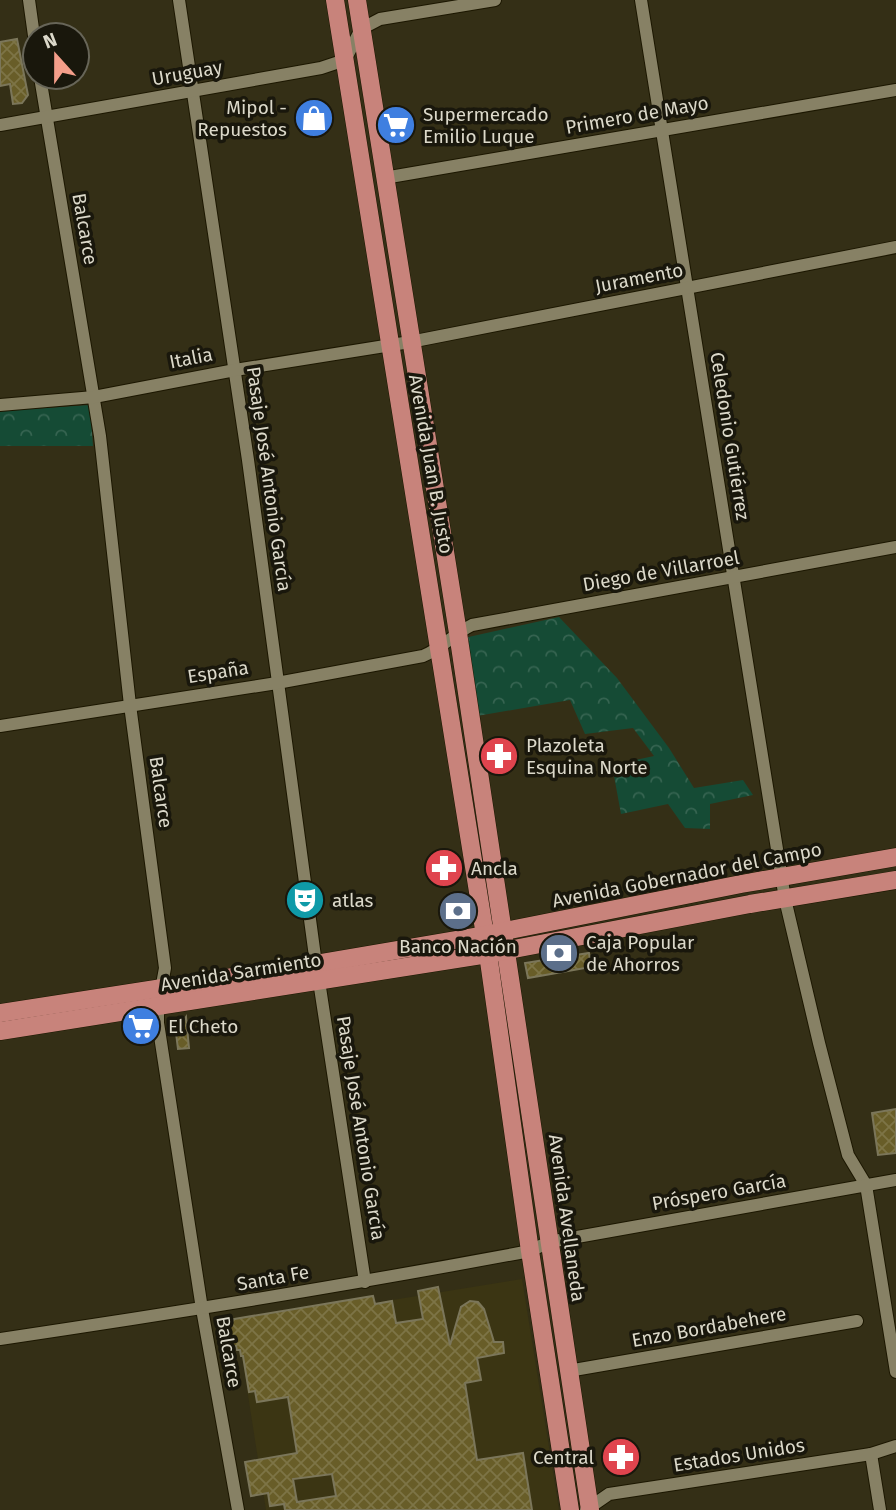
<svg xmlns="http://www.w3.org/2000/svg" width="896" height="1510" viewBox="0 0 896 1510" font-family="'Fira Sans',sans-serif">
<defs>
<pattern id="park-crowns" width="20" height="18" patternUnits="userSpaceOnUse" patternTransform="scale(1.75)"><rect width="20" height="18" fill="#154b35"/><path d="M2 6a3 3 0 1 1 6 0M12 15a3 3 0 1 1 6 0" fill="none" stroke="#366451"/></pattern>
<pattern id="building-cross-hatch" width="8" height="8" patternUnits="userSpaceOnUse" patternTransform="scale(1.75)"><rect width="8" height="8" fill="#685d28"/><path d="M0 0l8 8M0 8l8-8" fill="none" stroke="#7d7446"/></pattern>
</defs>
<rect width="100%" height="100%" fill="#342f16"/>
<path fill="#3b3513" d="M522,1279L559,1510H266L237,1325Z"/>
<g fill="url(#park-crowns)">
<path d="M90,405L93,446H0V411Z"/>
<path d="M559,617L617,678L669,748L694,788L743,780L753,795L710,804V829L685,828L668,804L621,814L612,765L654,756L633,728L585,734L570,700L477,716L464,638Z"/>
</g>
<g fill="url(#building-cross-hatch)" stroke="#7b765a" stroke-width="2" fill-rule="evenodd">
<path d="M17,39L28,95L22,103L13,104L10,84L0,86V42Z"/>
<path d="M589,953L591,967L528,978L525,963Z"/>
<path d="M186,1017L189,1048L178,1049L176,1033Z"/>
<path d="M896,1109V1153L878,1155L872,1113Z"/>
<path d="M438,1287L450,1345L461,1307L470,1301L478,1302L484,1309L494,1342H503L504,1353L477,1358L481,1380L465,1383L477,1460L523,1453L532,1510H285L284,1504L270,1506L268,1493L251,1496L245,1462L297,1453L288,1397L257,1402L255,1391L249,1392L243,1356H241L240,1350H237L236,1346L223,1349L220,1330H224L223,1325L229,1324L228,1320L373,1296L375,1304L392,1301L396,1323L423,1319L418,1291ZM332,1474L336,1496L297,1502L293,1479Z"/>
</g>
<g fill="none" stroke-linecap="round" stroke-linejoin="round">
<g stroke="#1c1700" stroke-width="14">
<g id="minor">
<path d="M29,0L35,43"/>
<path d="M179,0L248,460L316,964"/>
<path d="M641,0L785,899L819,1043L848,1155L866,1185L896,1372"/>
<path d="M40,77L100,436L130,705L165,968L158,1006V1023L202,1309L238,1510"/>
<path d="M0,125L321,68L345,60L361,29L380,19L495,0"/>
<path d="M384,178L896,90"/>
<path d="M0,405L94,397L235,370L410,342L896,247"/>
<path d="M0,726L277,683L423,656C442,648 454,634 472,625L896,547"/>
<path d="M319,981L365,1282"/>
<path d="M0,1339C177,1313 354,1284 530,1251L549,1242L896,1180"/>
<path d="M568,1371L857,1321"/>
<path d="M871,1454L880,1510"/>
<path d="M586,1510L609,1494L871,1454L896,1446"/>
</g>
</g>
<g stroke="#1c1700" stroke-width="19">
<g id="primary">
<path d="M335,0L488,954L530,1251L570,1510"/>
<path d="M357,0L458,633L590,1510"/>
<path d="M0,1013L316,964L485,935L741,884L896,857"/>
<path d="M0,1031L488,954L750,904L896,880"/>
</g>
</g>
<use href="#minor" stroke="#878165" stroke-width="12"/>
<use href="#primary" stroke="#c8837b" stroke-width="18"/>
</g>
<defs>
<g id="shop-disc" transform="scale(2.0125)"><circle r="9.5" fill="#3f7fe0" stroke="#19170c"/><path d="M-5-2.5h2.3a2.7 3.5 0 0 1 5.4 0H5L5.5 6h-11ZM-1.5-2.5h3a1.5 2.3 0 0 0-3 0Z" fill="#fff"/></g>
<g id="supermarket-disc" transform="scale(2.0125)"><circle r="9.5" fill="#3f7fe0" stroke="#19170c"/><path d="M-6-5.5h2.5l.6 2H6L4.5 2H-2.5L-4.4-4H-6ZM-1.5 3.2a1.3 1.3 0 1 0 .1 0ZM3 3.2a1.3 1.3 0 1 0 .1 0Z" fill="#fff"/></g>
<g id="pharmacy-disc" transform="scale(2.0125)"><circle r="9.5" fill="#e0444e" stroke="#19170c"/><path d="M-2-6h4v4h4v4h-4v4h-4v-4h-4v-4h4Z" fill="#fff"/></g>
<g id="theatre-disc" transform="scale(2.0125)"><circle r="9.5" fill="#0f9aa8" stroke="#19170c"/><path d="M-5-5.5Q0-4 5-5.5V0Q5 5 0 6Q-5 5-5 0ZM-3.3-2.5H-1v1.5H-3.3ZM1-2.5H3.3v1.5H1ZM-2.8 1Q0 5.5 2.8 1Z" fill="#fff"/></g>
<g id="bank-disc" transform="scale(2.0125)"><circle r="9.5" fill="#5c6f8a" stroke="#19170c"/><path d="M-6-4H6V4H-6ZM0-2.3a2.3 2.3 0 1 0 0 4.6a2.3 2.3 0 1 0 0-4.6Z" fill="#fff"/></g>
</defs>
<g fill-rule="evenodd">
<use href="#shop-disc" x="314" y="118"/>
<use href="#supermarket-disc" x="396" y="125"/>
<use href="#pharmacy-disc" x="499" y="756"/>
<use href="#pharmacy-disc" x="444" y="868"/>
<use href="#theatre-disc" x="305" y="900"/>
<use href="#bank-disc" x="458" y="911"/>
<use href="#bank-disc" x="559" y="953"/>
<use href="#supermarket-disc" x="141" y="1026"/>
<use href="#pharmacy-disc" x="621" y="1457"/>
</g>
<g text-anchor="middle" dominant-baseline="central" stroke-width="7" stroke-linejoin="round" paint-order="stroke">
<g font-size="19" fill="#dcd9ca" stroke="#19170c">
<text transform="translate(187 73) rotate(-10)">Uruguay</text>
<text transform="translate(637 115) rotate(-10)">Primero de Mayo</text>
<text transform="translate(85 229) rotate(80)">Balcarce</text>
<text transform="translate(639 278) rotate(-11)">Juramento</text>
<text transform="translate(191 358) rotate(-11)">Italia</text>
<text transform="translate(730 436) rotate(81)">Celedonio Gutiérrez</text>
<text transform="translate(431 464) rotate(80)">Avenida Juan B. Justo</text>
<text transform="translate(269 479) rotate(82)">Pasaje José Antonio García</text>
<text transform="translate(661 571) rotate(-10)">Diego de Villarroel</text>
<text transform="translate(218 672) rotate(-9)">España</text>
<text transform="translate(161 792) rotate(82)">Balcarce</text>
<text transform="translate(687 875) rotate(-11)">Avenida Gobernador del Campo</text>
<text transform="translate(241 972) rotate(-9)">Avenida Sarmiento</text>
<text transform="translate(361 1128) rotate(81)">Pasaje José Antonio García</text>
<text transform="translate(719 1192) rotate(-10)">Próspero García</text>
<text transform="translate(567 1218) rotate(82)">Avenida Avellaneda</text>
<text transform="translate(273 1278) rotate(-10)">Santa Fe</text>
<text transform="translate(709 1327) rotate(-10)">Enzo Bordabehere</text>
<text transform="translate(229 1352) rotate(80)">Balcarce</text>
<text transform="translate(739 1455) rotate(-9)">Estados Unidos</text>
</g>
<g font-size="19" fill="#dcd9ca" stroke="#19170c" text-anchor="start">
<text x="287" y="107" text-anchor="end">Mipol -<tspan x="287" dy="22">Repuestos</tspan></text>
<text x="423" y="114">Supermercado<tspan x="423" dy="22">Emilio Luque</tspan></text>
<text x="526" y="745">Plazoleta<tspan x="526" dy="22">Esquina Norte</tspan></text>
<text x="471" y="868">Ancla</text>
<text x="332" y="900">atlas</text>
<text x="586" y="942">Caja Popular<tspan x="586" dy="22">de Ahorros</tspan></text>
<text x="458" y="946" text-anchor="middle">Banco Nación</text>
<text x="168" y="1026">El Cheto</text>
<text x="594" y="1457" text-anchor="end">Central</text>
</g>
</g>
<g transform="translate(56 56) rotate(339)"><circle r="33" fill="#19170c" stroke="#676558" stroke-width="2"/>
<path d="M0-5L12 26L0 18L-12 26Z" fill="#f49e8a"/>
<text y="-10" font-size="19" font-weight="bold" text-anchor="middle" fill="#dcd9ca">N</text>
</g>
</svg>
